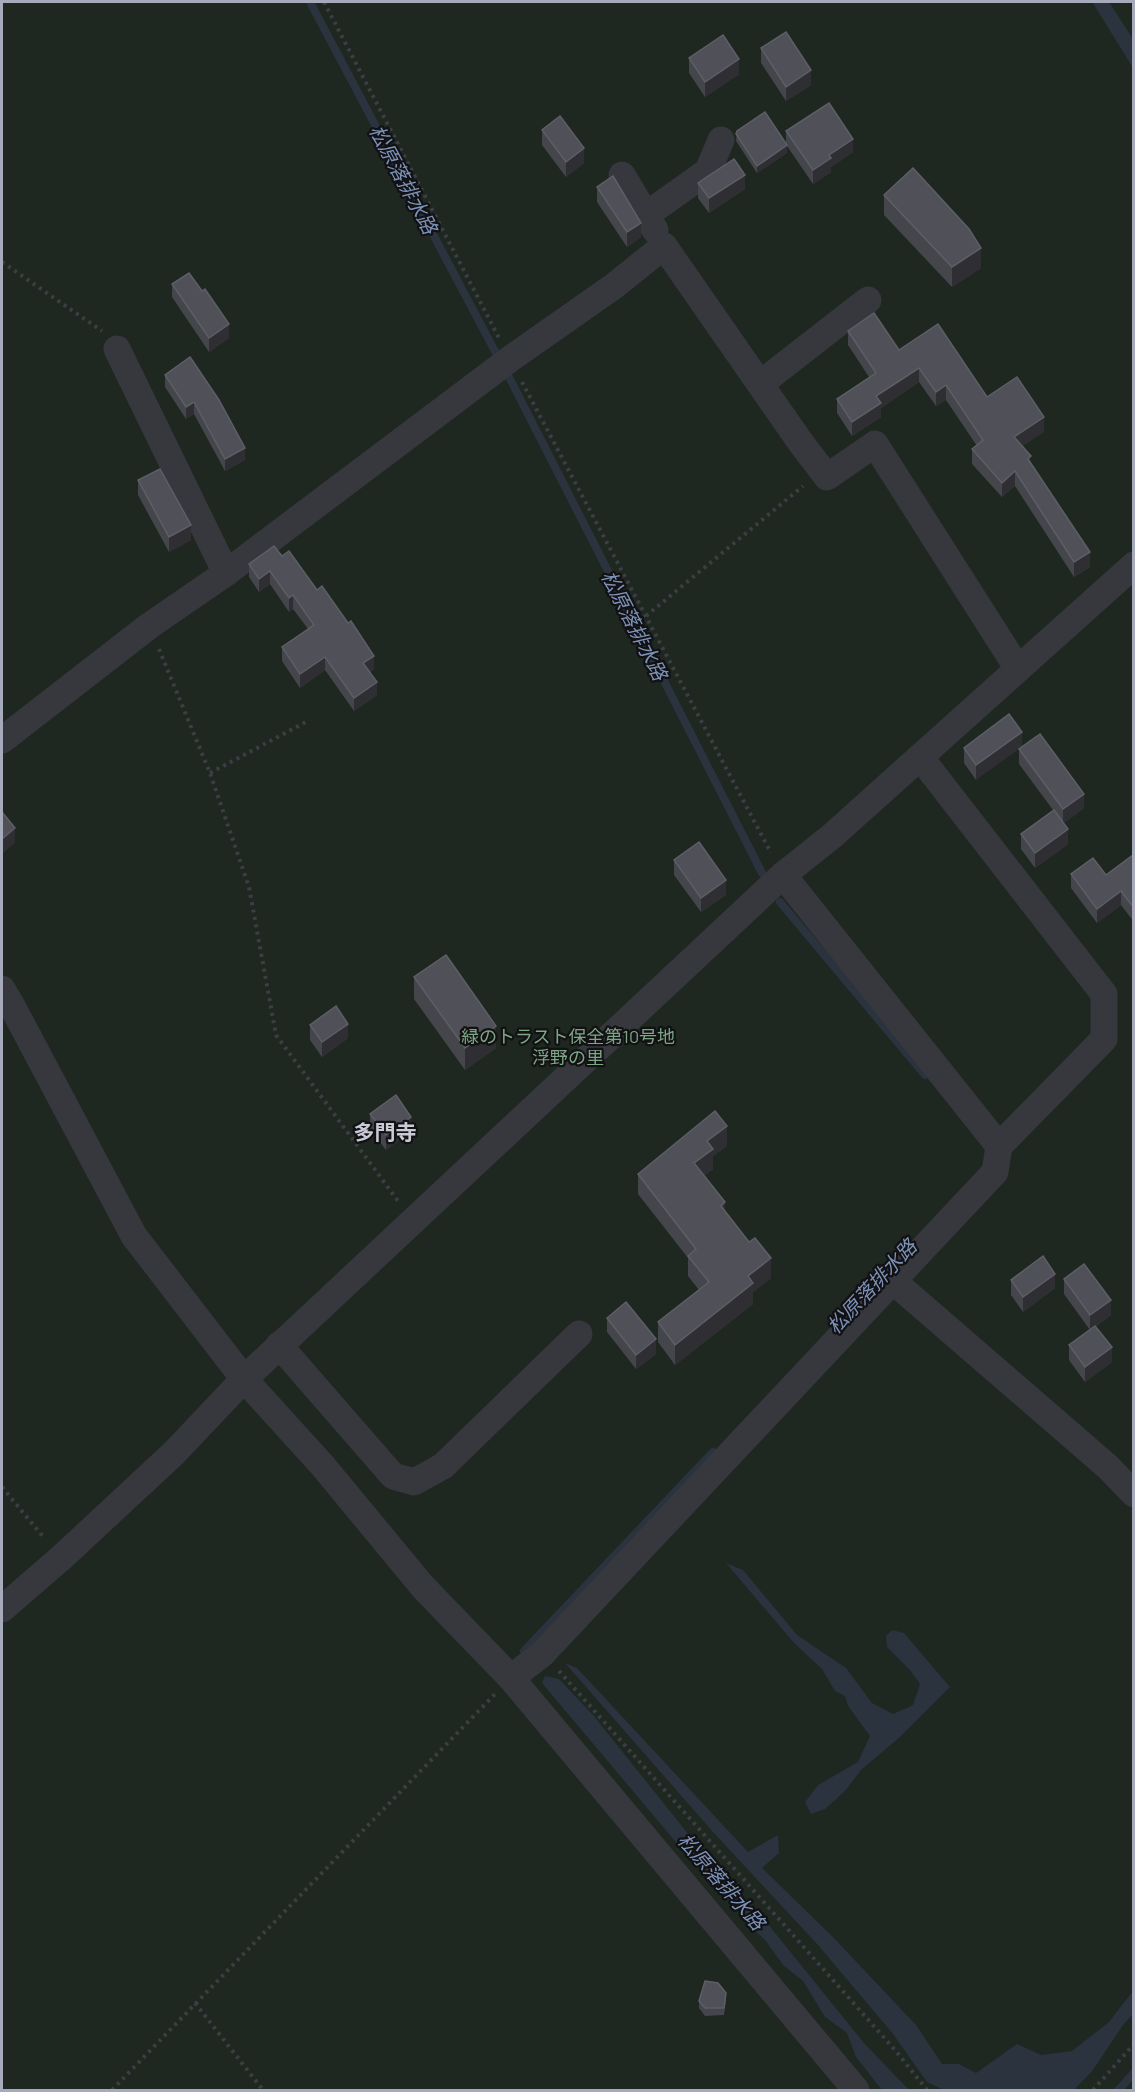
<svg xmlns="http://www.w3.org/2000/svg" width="1135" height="2092" viewBox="0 0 1135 2092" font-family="Barlow,'Noto Sans JP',sans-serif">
<rect width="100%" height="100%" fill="#171619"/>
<rect fill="#1e2720" x="2" y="2" width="1131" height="2088"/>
<g fill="#2b333e">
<path d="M1098,2H1109L1133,39V68L1093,3Z"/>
<path d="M726,1563L743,1570L797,1635L846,1668L872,1703L893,1714L913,1705L920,1684L909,1669L887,1647L886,1636L892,1630L904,1633L950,1687L900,1737L861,1770L845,1791L825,1809L811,1814L805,1802L818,1785L858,1762L870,1736L848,1706L845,1696L835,1691L822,1669L794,1643Z"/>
<path d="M565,1663L577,1668L748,1852L778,1835L779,1853L762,1868L832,1936L916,2025L942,2064H959L976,2073L1017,2044L1041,2055L1072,2051L1109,2022L1133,1991V2014L1123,2025L1093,2070L1074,2090H944L927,2082L893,2034L818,1945L713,1832Z"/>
<path d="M545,1676L559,1679L593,1715L713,1865L759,1913L864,2043L909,2090H882L856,2057L847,2033L825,2017L803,1981L783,1965L765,1940L743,1920L737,1909L717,1889L699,1862L685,1853L542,1683Z"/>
<path d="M1133,2068V2080L1124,2090H1113Z"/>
</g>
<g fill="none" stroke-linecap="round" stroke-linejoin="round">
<g stroke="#2b333e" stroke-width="8">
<path d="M310,2L498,357"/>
<path d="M509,377L762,873"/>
<path d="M780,902L925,1075"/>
<path d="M524,1651L713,1452"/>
</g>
<g stroke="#3d3e45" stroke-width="4" stroke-dasharray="3 4.5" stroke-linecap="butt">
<path d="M324,2L499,338"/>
<path d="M2,262L102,331"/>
<path d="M522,382L771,853"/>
<path d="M646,616L803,486"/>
<path d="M159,649L210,773L249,887L276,1035L398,1201"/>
<path d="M210,773L306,722"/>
<path d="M2,1487L45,1539"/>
<path d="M559,1671L895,2050L927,2090"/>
<path d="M195,2003L263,2090"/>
<path d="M112,2090L495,1694"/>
<path d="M1093,2090L1134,2044"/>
</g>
<g stroke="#37373e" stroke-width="27">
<path d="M622,175L655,230"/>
<path d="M646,215L708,171L721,140"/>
<path d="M117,349L226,573"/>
<path d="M760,384L868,300"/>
<path d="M2,740L149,626L226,573L510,359L614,286L664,246L801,443L827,477L875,444L1018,669"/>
<path d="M920,757L1104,994V1039L999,1146"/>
<path d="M2,989L12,1006L134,1236L244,1379L323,1466L423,1587L511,1678L856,2090"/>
<path d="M893,1281L1108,1467L1134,1494"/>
<path d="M279,1345L393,1476L414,1482L443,1466L579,1334"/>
<path d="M2,1609L61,1558L174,1453L244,1379L783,875L832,836L1134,565"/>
<path d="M511,1678L542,1654L995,1172L999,1146L783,875"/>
</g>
</g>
<g fill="#45464c">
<path d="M761,48L811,85L786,101L761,63Z"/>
<path d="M689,58L739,74L705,97L689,73Z"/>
<path d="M542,130L584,163L566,177L542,145Z"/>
<path d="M737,131L786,144V131L853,152L831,167V172L813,184L787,146V153L757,173L736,141Z"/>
<path d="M698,183L745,189L709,213L698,198Z"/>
<path d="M597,187L641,237L627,247L597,202Z"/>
<path d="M884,195L981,268L952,287L884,215Z"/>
<path d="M172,284L229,338L209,352L172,297Z"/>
<path d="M848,331L899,350L987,397L1044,432L1022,446L1031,464L1090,567L1074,577L1015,486L1002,497L972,464V449L977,446L946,400L936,406L919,382L881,408V417L852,436L837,413V399L869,377L848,345Z"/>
<path d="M190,357L245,460L225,471L194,414L186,419L165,387V375Z"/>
<path d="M138,480L191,540L169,552L138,495Z"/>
<path d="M282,556L317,590L374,669L370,672L377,695L354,711L325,670L300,688L282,661V647L308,629L293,609L289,612L270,584L259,592L249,577V564Z"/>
<path d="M1022,732L976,780L964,763V748Z"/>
<path d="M1019,749L1084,808L1064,823L1068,844L1035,868L1021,849V834L1053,810L1019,764Z"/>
<path d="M1134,856V922L1121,905L1097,923L1071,888V874L1106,875Z"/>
<path d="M674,860L726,895L701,912L674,875Z"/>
<path d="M414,977L496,1048L465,1070L414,999Z"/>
<path d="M310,1025L348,1038L322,1057L310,1040Z"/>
<path d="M370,1114L411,1132L386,1150L370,1129Z"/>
<path d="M727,1146L713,1156V1169L704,1176L725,1211L771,1278L753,1292V1304L675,1365L658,1342V1322L699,1290L688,1276V1258L638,1194V1174Z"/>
<path d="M1064,1279L1111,1315L1096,1326L1112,1362L1085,1382L1069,1360V1345L1090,1330L1064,1294Z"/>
<path d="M1011,1280L1055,1288L1023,1312L1011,1295Z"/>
<path d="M607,1318L656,1354L636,1369L607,1332Z"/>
<path d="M726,2000L724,2015L705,2016L699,2008V2001Z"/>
</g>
<g fill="#2e2e33">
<path d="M739,59V74L705,97V82Z"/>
<path d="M811,70V85L786,101V87Z"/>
<path d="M853,139V152L831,167V172L813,184V170L829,155Z"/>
<path d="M787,145V153L757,173V166Z"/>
<path d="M584,148V163L566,177V162Z"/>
<path d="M745,175V189L709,213V198Z"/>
<path d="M641,223V237L627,247V232Z"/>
<path d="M981,248V268L952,287V267Z"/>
<path d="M229,324V338L209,352V338Z"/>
<path d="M919,368V382L881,408V417L852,436V422L876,396Z"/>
<path d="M946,385V400L936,406V392Z"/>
<path d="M194,402V414L186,419V407Z"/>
<path d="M1044,417V432L1014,452V437Z"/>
<path d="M245,448V460L225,471V459Z"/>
<path d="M1015,471V486L1002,497V483Z"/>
<path d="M191,525V540L169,552V537Z"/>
<path d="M1090,552V567L1074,577V562Z"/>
<path d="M270,571V584L259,592V579Z"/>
<path d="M293,595V609L289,612V598Z"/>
<path d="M374,656V669L363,677V663Z"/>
<path d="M325,657V670L300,688V674Z"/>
<path d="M377,682V695L354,711V698Z"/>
<path d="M1022,732V747L976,780V765Z"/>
<path d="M1084,794V808L1063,824V809Z"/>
<path d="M15,828V843L2,854V839Z"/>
<path d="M1068,829V844L1035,868V853Z"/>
<path d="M726,880V895L701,912V898Z"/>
<path d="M1121,891V905L1097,923V909Z"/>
<path d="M348,1024V1038L322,1057V1042Z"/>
<path d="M496,1026V1048L465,1070V1048Z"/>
<path d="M411,1117V1132L386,1150V1135Z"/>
<path d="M727,1126V1146L713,1156V1169L694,1184V1163L707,1141Z"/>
<path d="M725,1202V1223L721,1206Z"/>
<path d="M771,1258V1278L753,1292V1304L675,1365V1345L748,1276Z"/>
<path d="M1055,1274V1288L1023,1312V1297Z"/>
<path d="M1111,1300V1315L1090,1330V1315Z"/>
<path d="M656,1339V1354L636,1369V1355Z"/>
<path d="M1112,1347V1362L1085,1382V1367Z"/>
</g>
<g fill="#505058" stroke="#5e5e67" stroke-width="1.5">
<path d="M786,32L811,70L786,87L761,48Z"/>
<path d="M723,35L739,59L705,82L689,58Z"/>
<path d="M829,103L853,139L829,155L831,158L813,170L786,131Z"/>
<path d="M765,112L787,145L757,166L736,134L737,131Z"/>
<path d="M560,116L584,148L566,162L542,130Z"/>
<path d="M734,159L745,175L709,198L698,183Z"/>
<path d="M913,168L969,229L981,248L952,267L884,195Z"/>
<path d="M613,176L641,223L627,232L597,187Z"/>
<path d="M189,273L202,291L205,289L229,324L209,338L172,284Z"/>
<path d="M874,313L899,350L938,324L987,397L1017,377L1044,417L1014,437L1031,456L1028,459L1090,552L1074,562L1015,471L1002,483L972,449L983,440L946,385L936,392L919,368L876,396L881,403L852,422L837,399L876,373L848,331Z"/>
<path d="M190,357L219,400L245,448L225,459L194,402L186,407L165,375Z"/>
<path d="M160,469L191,525L169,537L138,480Z"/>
<path d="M274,546L282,556L289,551L317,590L322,586L348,623L351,621L374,656L363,663L377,682L354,698L325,657L300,674L282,647L314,625L293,595L289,598L270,571L259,579L249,564Z"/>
<path d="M1009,714L1022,732L976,765L964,748Z"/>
<path d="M1040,734L1084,794L1063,809L1019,749Z"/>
<path d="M1054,810L1068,829L1035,853L1021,834Z"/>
<path d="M2,812L15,828L2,839Z"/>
<path d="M699,842L726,880L701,898L674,860Z"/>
<path d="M1133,855L1134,908L1121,891L1097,909L1071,874L1093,858L1106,875Z"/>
<path d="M446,955L496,1026L465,1048L414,977Z"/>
<path d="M336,1006L348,1024L322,1042L310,1025Z"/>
<path d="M396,1095L411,1117L386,1135L370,1114Z"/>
<path d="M715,1111L727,1126L707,1141L713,1149L694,1163L725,1202L721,1206L749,1242L755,1238L771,1258L748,1276L753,1283L675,1345L658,1322L709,1282L688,1256L696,1249L638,1174Z"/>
<path d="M1043,1256L1055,1274L1023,1297L1011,1280Z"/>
<path d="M1084,1264L1111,1300L1090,1315L1064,1279Z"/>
<path d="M626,1302L656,1339L636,1355L607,1318Z"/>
<path d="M1095,1326L1112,1347L1085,1367L1069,1345Z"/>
<path d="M705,1981L718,1983L726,1993L724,2008H705L699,2001Z"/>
</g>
<g text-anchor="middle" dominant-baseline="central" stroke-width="4.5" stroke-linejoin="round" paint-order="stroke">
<g font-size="18" fill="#7da685" stroke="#121114">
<text x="568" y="1036">緑のトラスト保全第10号地<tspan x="568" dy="21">浮野の里</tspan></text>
</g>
<g font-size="20" font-style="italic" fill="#7c92b7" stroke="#121114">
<text transform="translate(404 179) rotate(62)">松原落排水路</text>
<text transform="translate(635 625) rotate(63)">松原落排水路</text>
<text transform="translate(871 1286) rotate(-47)">松原落排水路</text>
<text transform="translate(722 1881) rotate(49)">松原落排水路</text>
</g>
<g font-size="21" font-weight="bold" fill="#c9cad5" stroke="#121114">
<text x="385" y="1131">多門寺</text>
</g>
</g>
<rect width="1135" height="2092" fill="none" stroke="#a7aaba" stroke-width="6"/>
</svg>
